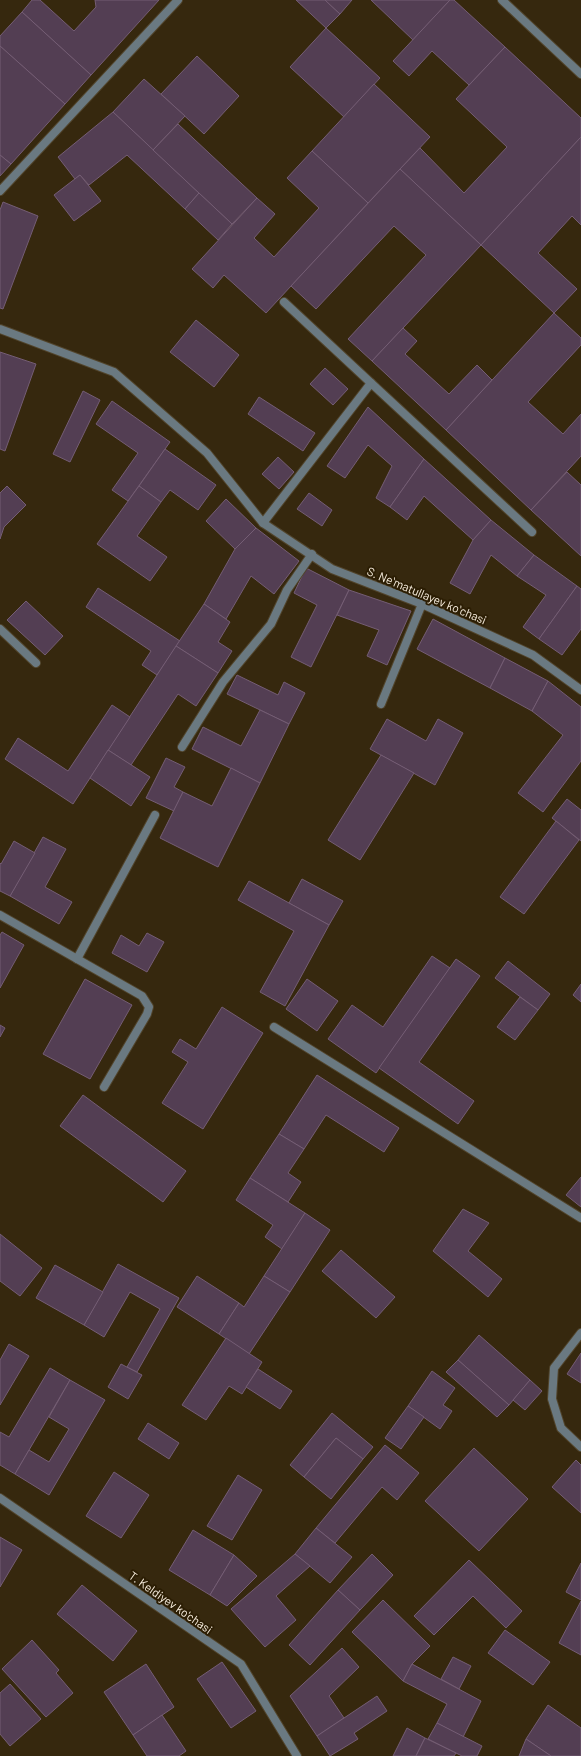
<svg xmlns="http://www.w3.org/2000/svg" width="581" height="1756" viewBox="0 0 581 1756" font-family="Barlow,sans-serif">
<rect width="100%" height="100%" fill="#36280e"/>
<g fill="#533e53" stroke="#745d74">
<path d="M32,0H40L74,31L96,7L95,0H159L91,75L22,12Z"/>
<path d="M296,0H325L340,14L326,28Z"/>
<path d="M325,0H352L340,14Z"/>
<path d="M371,0H450L413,40Z"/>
<path d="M450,0H454L505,47L469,85L432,51L409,76L393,61Z"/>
<path d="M22,12L91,75L65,104L0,46V36Z"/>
<path d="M326,28L380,78L344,117L290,67Z"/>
<path d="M0,46L65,104L11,164L0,155Z"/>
<path d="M505,47L581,118V137L481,245L400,169L420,148L464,193L507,147L456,99Z"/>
<path d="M197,56L239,96L204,134L161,94Z"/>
<path d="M144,79L185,116L153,150L113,112Z"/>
<path d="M374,84L430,137L368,203L312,151Z"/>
<path d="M113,112L199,193L185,209L127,155L89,185L80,175L75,179L58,157Z"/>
<path d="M178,124L257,198L232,224L153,150Z"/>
<path d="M581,137V225L572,216L538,253L577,289L554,313L481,245Z"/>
<path d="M312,151L368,203L266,313L224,275L213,288L192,269L257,198L275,214L254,238L274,257L319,208L287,178Z"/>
<path d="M0,155L11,164L0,176Z"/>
<path d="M400,169L481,245L372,361L348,339L426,255L394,226L316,309L291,286Z"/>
<path d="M80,175L101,201L74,221L54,195Z"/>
<path d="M199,193L232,224L218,240L185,209Z"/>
<path d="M3,202L38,216L3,309L0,308V210Z"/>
<path d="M554,313L581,338V345L528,402L563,434L581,414V456L531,510L446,430Z"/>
<path d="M196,320L239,355L214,387L170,352Z"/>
<path d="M403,328L417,341L405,354L449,394L477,365L492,380L446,430L372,361Z"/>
<path d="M0,352L36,364L5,451L0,449Z"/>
<path d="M325,368L348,389L333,405L310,384Z"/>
<path d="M83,391L100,400L70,462L53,454Z"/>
<path d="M259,397L315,433L303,451L248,414Z"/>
<path d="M112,401L170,442L128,501L112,490L138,453L96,424Z"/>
<path d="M368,407L424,459L390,507L376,498L392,466L368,445L345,478L327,466Z"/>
<path d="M165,449L216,485L198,510L170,490L161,502L139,486Z"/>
<path d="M278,457L294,472L279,489L262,474Z"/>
<path d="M424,459L491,520L473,540L424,496L407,520L390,507Z"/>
<path d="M567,472L581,485V556L531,510Z"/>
<path d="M7,486L26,505L4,527L0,539V493Z"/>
<path d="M139,486L161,502L137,536L167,557L150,581L97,544Z"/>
<path d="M309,493L332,510L322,526L297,509Z"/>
<path d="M226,499L256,528L235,549L206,521Z"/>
<path d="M491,520L534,555L517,576L491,555L470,594L450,583L473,540Z"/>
<path d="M256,528L299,561L274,594L251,576L226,619L204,604L235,549Z"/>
<path d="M534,555L577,586L539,639L523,627L546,595L517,576Z"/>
<path d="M306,568L349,590L311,667L291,657L317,605L294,593Z"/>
<path d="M577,586L581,589V629L562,655L539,639Z"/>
<path d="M98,588L180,641L157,675L142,665L151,651L86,607Z"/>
<path d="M349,590L411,611L387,665L367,656L379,630L337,615Z"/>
<path d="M26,601L63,636L45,655L7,620Z"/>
<path d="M204,604L230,622L218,642L232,651L218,673L176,646Z"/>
<path d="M433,619L505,658L490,688L417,649Z"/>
<path d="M176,646L218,673L196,706L178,694L131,765L108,750Z"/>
<path d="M505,658L548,681L532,711L490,688Z"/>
<path d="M237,675L278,695L284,682L305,693L289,724L227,694Z"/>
<path d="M548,681L581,707V761L543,812L518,793L563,735L532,711Z"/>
<path d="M112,705L130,717L73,804L5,759L18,738L68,771Z"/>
<path d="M260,710L289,724L260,783L192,749L203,727L241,746Z"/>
<path d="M387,719L426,741L438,719L463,733L435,785L370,749Z"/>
<path d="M108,750L150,777L131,806L90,778Z"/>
<path d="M381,755L414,773L360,860L328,840Z"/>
<path d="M166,758L185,767L174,787L183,792L174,811L146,798Z"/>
<path d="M231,768L260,783L218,867L160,838L183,792L212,806Z"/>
<path d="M567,799L581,810V841L552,818Z"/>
<path d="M556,821L579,840L524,914L500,897Z"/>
<path d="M43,837L66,849L45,887L72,902L59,924L10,896Z"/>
<path d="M14,841L35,853L10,896L0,891V863L1,864Z"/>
<path d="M302,879L343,901L329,925L289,903Z"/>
<path d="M249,881L329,925L285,1006L260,992L294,931L238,900Z"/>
<path d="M2,932L24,945L0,988V935Z"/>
<path d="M147,933L164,942L147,972L112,953L121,935L139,946Z"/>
<path d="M432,956L450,968L376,1073L328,1039L352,1005L383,1027Z"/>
<path d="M456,959L480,976L419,1062L474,1101L458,1124L379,1068Z"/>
<path d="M508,961L550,994L538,1010L495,978Z"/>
<path d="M85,979L132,1005L90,1079L43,1054Z"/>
<path d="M307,979L338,1001L317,1031L286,1009Z"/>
<path d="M581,984V1002L573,995Z"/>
<path d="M520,997L538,1010L515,1040L497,1027Z"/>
<path d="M222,1007L263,1033L203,1129L162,1103L188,1062L172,1052L180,1039L196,1049Z"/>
<path d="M0,1025L5,1028L0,1037Z"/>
<path d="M317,1075L399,1128L384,1152L326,1115L304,1149L279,1134Z"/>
<path d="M83,1095L186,1171L163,1202L60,1126Z"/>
<path d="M279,1134L304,1149L288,1173L301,1182L288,1202L250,1178Z"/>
<path d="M581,1177V1207L566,1195Z"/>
<path d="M250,1178L305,1213L282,1249L265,1237L273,1225L236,1200Z"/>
<path d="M463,1209L489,1223L468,1251L502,1279L488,1297L433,1251Z"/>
<path d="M305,1213L330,1230L290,1292L264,1276Z"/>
<path d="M0,1234L42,1268L20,1296L0,1281Z"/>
<path d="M341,1250L395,1297L376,1318L322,1271Z"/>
<path d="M118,1264L179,1298L137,1372L127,1367L160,1309L130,1292L104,1337L84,1325Z"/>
<path d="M55,1265L103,1292L84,1325L36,1298Z"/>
<path d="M197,1276L239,1303L219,1334L177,1307Z"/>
<path d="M264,1276L290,1292L249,1354L219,1334L239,1303L244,1307Z"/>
<path d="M479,1335L530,1380L509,1405L458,1360Z"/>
<path d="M226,1338L262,1362L242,1394L229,1386L206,1420L182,1405Z"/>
<path d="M9,1344L29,1356L0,1405V1360Z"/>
<path d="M581,1353V1383L567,1374Z"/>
<path d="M458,1360L509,1405L497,1417L446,1372Z"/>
<path d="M121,1364L142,1375L128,1399L108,1387Z"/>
<path d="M50,1368L70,1380L15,1474L0,1465V1432L9,1437Z"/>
<path d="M258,1369L292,1391L280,1409L246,1387Z"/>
<path d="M432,1371L455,1388L443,1405L452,1411L440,1429L408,1406Z"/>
<path d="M70,1380L105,1400L49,1495L15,1474L29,1450L49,1462L69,1429L49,1417Z"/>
<path d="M530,1380L542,1391L525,1410L513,1400Z"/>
<path d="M408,1406L424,1417L401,1449L385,1438Z"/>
<path d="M332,1413L373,1447L363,1459L336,1438L304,1477L290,1465Z"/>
<path d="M148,1423L179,1443L169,1459L138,1439Z"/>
<path d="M336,1438L363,1459L331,1499L304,1477Z"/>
<path d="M385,1445L419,1473L397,1500L382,1487L335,1543L316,1528Z"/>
<path d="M474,1448L528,1499L479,1551L425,1501Z"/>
<path d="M576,1460L581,1465V1513L552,1487Z"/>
<path d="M114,1472L149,1495L121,1538L86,1516Z"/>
<path d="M238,1475L262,1490L232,1540L207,1526Z"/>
<path d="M316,1528L352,1557L330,1583L295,1554Z"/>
<path d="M193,1530L234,1555L210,1595L169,1570Z"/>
<path d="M0,1537L22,1550L0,1587Z"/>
<path d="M295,1554L310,1566L276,1596L296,1620L265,1647L231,1609Z"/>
<path d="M372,1554L393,1575L360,1610L338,1590Z"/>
<path d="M234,1555L257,1576L227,1606L210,1595Z"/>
<path d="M469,1560L522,1611L506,1628L473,1596L434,1635L414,1616Z"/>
<path d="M581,1563V1600L566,1592Z"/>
<path d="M82,1585L137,1631L113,1661L57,1614Z"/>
<path d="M338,1590L360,1610L310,1665L289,1645Z"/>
<path d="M383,1600L430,1646L412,1664L403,1681L352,1632Z"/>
<path d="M581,1601V1655L559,1643Z"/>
<path d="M505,1630L550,1662L533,1685L488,1653Z"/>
<path d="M32,1640L59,1670L56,1673L73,1693L46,1717L2,1669Z"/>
<path d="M342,1648L359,1667L329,1696L344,1718L317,1736L290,1696Z"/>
<path d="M453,1657L471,1666L459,1689L441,1679Z"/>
<path d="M222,1662L256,1711L231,1728L197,1679Z"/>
<path d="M146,1664L174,1707L133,1735L104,1692Z"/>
<path d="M412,1664L481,1701L463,1737L437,1723L447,1704L403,1681Z"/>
<path d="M10,1684L41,1719L10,1746L0,1734V1693Z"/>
<path d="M377,1696L387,1711L354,1733L358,1739L330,1756L317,1736Z"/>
<path d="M548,1705L581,1728V1756H551L526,1739Z"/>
<path d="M162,1715L186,1751L179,1756H147L133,1735Z"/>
<path d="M437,1723L482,1746L477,1756H462L428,1739Z"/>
<path d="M407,1728L425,1738L416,1756H393Z"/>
<path d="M425,1738L456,1753L454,1756H416Z"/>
<path d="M526,1739L551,1756H519Z"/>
</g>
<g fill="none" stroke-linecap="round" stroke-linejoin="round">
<g stroke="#51442b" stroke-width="10">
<g id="lane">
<path d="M284,302L371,383"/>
<path d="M263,523L371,383L532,532"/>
<path d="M0,629L36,663"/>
<path d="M381,704L422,604"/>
<path d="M182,747L223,682L271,624L287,590L312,554"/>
<path d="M77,959L155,815"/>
</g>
</g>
<g stroke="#51442b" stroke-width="10">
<g id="street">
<path d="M502,0L581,74"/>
<path d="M0,191L178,0"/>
<path d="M0,329L114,372L207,453L263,523L332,569L422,604L533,655L581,690"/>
<path d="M0,915L142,996L149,1007L147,1014L104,1087"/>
<path d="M274,1027L581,1218"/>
<path d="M581,1333L554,1368L552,1399L561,1428L581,1447"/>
<path d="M0,1498L241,1664L297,1756"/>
</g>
</g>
<use href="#lane" stroke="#6a7981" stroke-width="8"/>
<use href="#street" stroke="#6a7981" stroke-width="8"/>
</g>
<g text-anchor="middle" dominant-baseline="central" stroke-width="4" stroke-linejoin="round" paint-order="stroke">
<g font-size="12" fill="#f8eedf" stroke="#2c1e04">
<text transform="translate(427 595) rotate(23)">S. Neʻmatullayev koʻchasi</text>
<text transform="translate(171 1602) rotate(35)">T. Keldiyev ko'chasi</text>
</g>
</g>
</svg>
